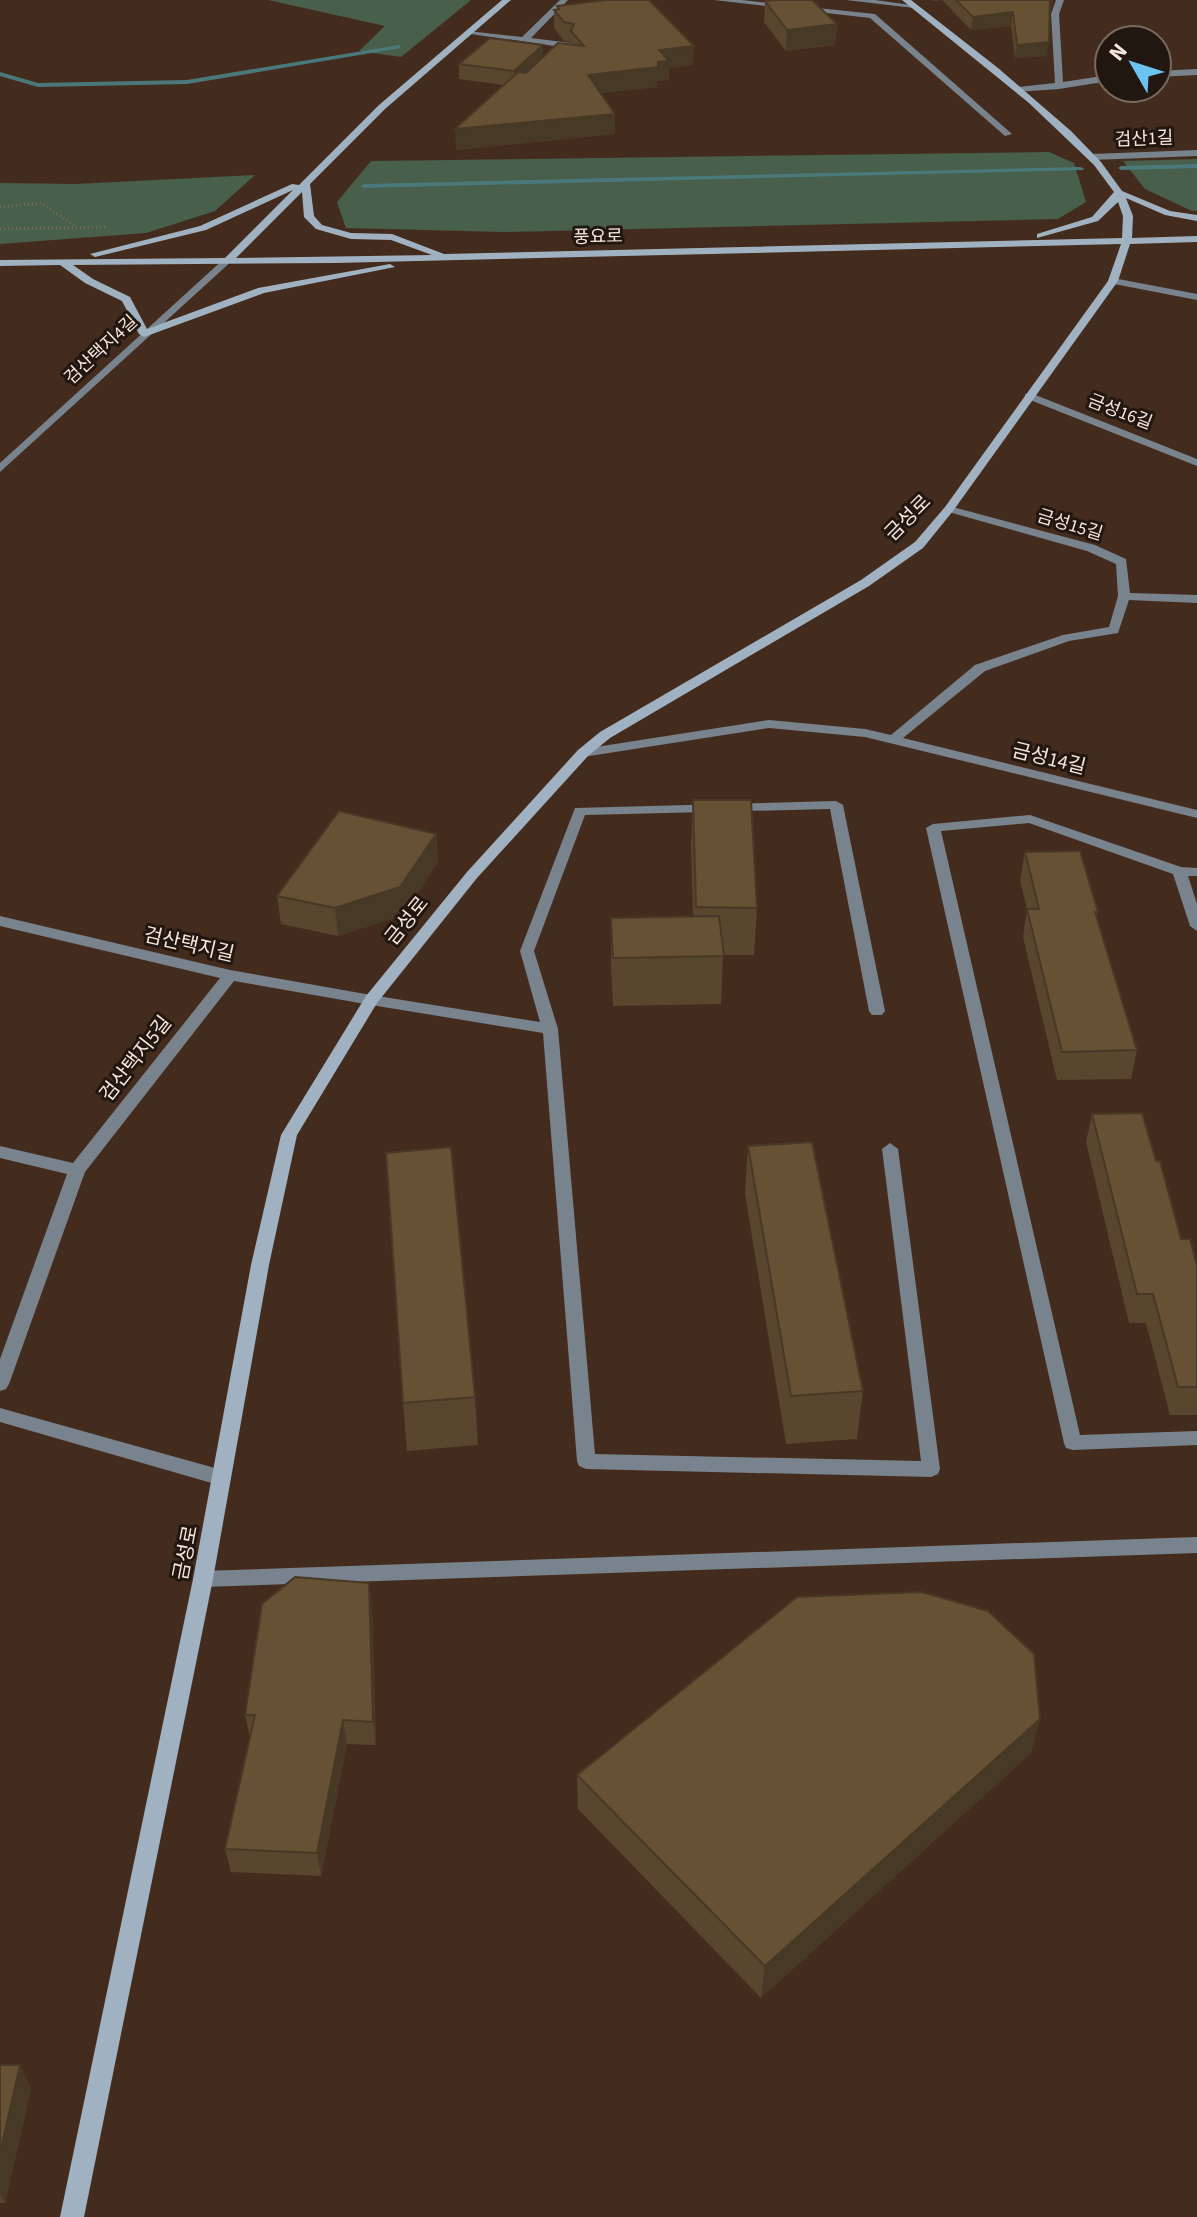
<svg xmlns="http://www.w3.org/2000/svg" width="1197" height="2217" viewBox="0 0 1197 2217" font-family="'Source Sans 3','Noto Sans KR',sans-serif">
<rect width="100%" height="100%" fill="#432c1d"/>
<g fill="#485f4b">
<path d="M268,0H471L401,57L359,51L385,26Z"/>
<path d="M1049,152L1074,163L1086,202L1058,219L504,232L346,228L337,202L371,161Z"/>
<path d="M1197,159V211H1192L1145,189L1123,161Z"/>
<path d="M255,175L215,211L146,233L0,244V183L76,184Z"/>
</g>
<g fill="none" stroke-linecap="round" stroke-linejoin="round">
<g fill="#4b797b" fill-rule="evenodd">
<path d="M399,45L401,48L187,84L38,87L0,76V72L38,83L187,80Z"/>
<path d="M1197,164V168L1121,170L1118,168L1121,166Z"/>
<path d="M1081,167L1084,169L1083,170L364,188L361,186L364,184Z"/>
</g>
<g stroke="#7f6a5d" stroke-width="3" stroke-dasharray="1 3" stroke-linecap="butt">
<path d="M0,207L41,203L74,225"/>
<path d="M0,229L107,227"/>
</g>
<g fill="#79838d" fill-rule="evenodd">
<path d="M560,0H568L531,38L571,43V47L563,54L556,52L561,47L464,33L468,31L522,37Z"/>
<path d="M714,0H741L875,14L1012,134L1005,136L870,18Z"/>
<path d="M836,801L843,805L885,1011L882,1015H872L869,1011L830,809L585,815L534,951L558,1029L595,1454L921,1461L882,1149L890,1143L898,1149L940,1469L938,1474L931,1477L586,1469L579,1466L577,1461L543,1033L371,1005L363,1000L371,995L540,1022L520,951L575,808Z"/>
<path d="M1030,815L1181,867L1197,868V876H1188L1197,904V931L1190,926L1173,874L1029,823L941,831L1080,1435L1197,1431V1445L1073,1450L1066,1448L1064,1443L926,828L933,824Z"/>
</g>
<g fill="#79838d" fill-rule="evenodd">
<path d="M846,0H875L918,6L914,8Z"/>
<path d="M1056,0H1064L1059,14L1063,82L1109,75V81L1059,89L1015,92V88L1018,87L1055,83L1051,14Z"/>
<path d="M1197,69V75L1157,77V71Z"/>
<path d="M1197,150V156L1092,160L1088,157L1092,154Z"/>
<path d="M226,257L234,259L0,472V463Z"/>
<path d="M1113,278L1197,294V300L1109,283L1108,281Z"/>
<path d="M1025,394H1033L1197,459V466L1025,398Z"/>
<path d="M949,506L1095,545L1126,559L1130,593L1197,595V603L1129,600L1118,633L1069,641L985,671L903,738L1197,810V818L865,737L769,728L583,757L576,753L583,749L769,720L865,729L891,735L975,665L1063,635L1109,627L1118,596L1116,564L1087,551L945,511L943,509Z"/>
<path d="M0,916L230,970L371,995L379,1000L371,1005L234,981L85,1172L9,1384L6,1389L0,1391V1359L67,1174L0,1158V1146L73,1163L220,978L0,926Z"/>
<path d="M0,1408L222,1470L229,1473L231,1478L229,1483L222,1486L0,1422Z"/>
<path d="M1197,1537V1553L203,1587L196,1585L193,1579L196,1573L203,1571Z"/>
</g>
<path fill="#a0b2c1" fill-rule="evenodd" d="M502,0H511L385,109L310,184L314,216L322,225L351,233L392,234L444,254L1122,238L1123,216L1118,202L1098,221L1037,238V234L1092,217L1114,192L1094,165L1029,103L902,0H911L998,68L1071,131L1101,162L1122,191L1170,211L1197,215V221L1165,215L1126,198L1133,216L1132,238L1197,236V242L1130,244L1118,281L953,511L923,548L869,586L610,738L588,756L477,878L377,1003L297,1135L269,1265L213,1579L84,2217H60L193,1579L251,1265L281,1135L366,996L467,872L578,750L600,732L861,580L915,542L945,507L1108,281L1121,244L335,263L73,265L93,279L130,297L147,329L258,288L390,264L395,267L264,293L144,337L139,334L122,301L85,283L60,265L0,266V260L225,258L293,190L206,230L95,257L90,254L200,226L292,184L299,185L379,105ZM302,192L304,217L316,229L351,239L391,240L432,255L236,258Z"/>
</g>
<g fill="#58462e">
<path d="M932,0H1052L1050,8L1047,56L1015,58L1011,26L971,30L942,0L933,1Z"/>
<path d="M765,1L837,24L835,45L786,51L764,22Z"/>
<path d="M557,6L693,65L669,68V80L657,81V87L600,93L615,134L456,150L504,85L459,79V64L543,45V57L571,44V42L564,41L554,28V10L557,9Z"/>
<path d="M693,800L757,908L754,955H723L721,1004L613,1006L611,966V918L693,916L691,846Z"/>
<path d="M436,834L438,862L403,915L338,936L281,924L277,896Z"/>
<path d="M1025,852L1098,912L1097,917L1137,1050L1131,1079L1057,1080L1023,937L1027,909L1020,880Z"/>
<path d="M1092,1114L1156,1161L1181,1239L1197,1266V1415H1170L1146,1323H1129L1086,1142Z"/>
<path d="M748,1146L863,1391L857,1439L786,1444L745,1194Z"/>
<path d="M475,1397L478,1445L407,1451L403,1403Z"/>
<path d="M372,1607L376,1745L347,1744L321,1876L231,1872L225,1849L250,1737L245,1715Z"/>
<path d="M1040,1719L1031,1753L761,1998L578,1809L577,1775Z"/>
<path d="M0,2065H20L31,2089L5,2203H0Z"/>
</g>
<g fill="#473925">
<path d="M1013,12L1011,26L971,30L973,17Z"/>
<path d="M837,24L835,45L786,51L787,30Z"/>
<path d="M1049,42L1047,56L1015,58L1017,45Z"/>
<path d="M543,45V60L515,86L514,71Z"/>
<path d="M694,46L693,65L669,68V80L657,81V87L588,94V75L659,50Z"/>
<path d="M615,114V134L456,150L455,129Z"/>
<path d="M436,834L438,862L403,915L338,936L335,908Z"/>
<path d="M369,1583L372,1607L376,1745L373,1722Z"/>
<path d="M1040,1719L1031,1753L761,1998L765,1966Z"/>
<path d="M343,1720L347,1744L321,1876L317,1853Z"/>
<path d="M20,2065L31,2089L5,2203L0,2194V2153Z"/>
</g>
<g fill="#665135" stroke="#473925" stroke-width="2">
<path d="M606,0H649L694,46L659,50L669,61L658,62V67L588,75L615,114L455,129L518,72L526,73L558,43L584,46L571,31L574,24L564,22L554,10L559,9L557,6Z"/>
<path d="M775,0H812L837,24L787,30L765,1Z"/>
<path d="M956,0H1050L1049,42L1017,45L1013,12L973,17Z"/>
<path d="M490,38L543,45L514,71L459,64Z"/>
<path d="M693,800H751L757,908L696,907Z"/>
<path d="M339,811L436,834L400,887L335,908L277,896Z"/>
<path d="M1080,851L1098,912H1095L1137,1050L1062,1052L1027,909H1039L1025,852Z"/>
<path d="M719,916L724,956L613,958L611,918Z"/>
<path d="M1142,1113L1156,1161H1160L1181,1239H1190L1197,1266V1387H1178L1153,1294H1137L1092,1114Z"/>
<path d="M812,1142L863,1391L791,1396L748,1146Z"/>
<path d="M451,1147L475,1397L403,1403L386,1153Z"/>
<path d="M295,1577L369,1583L373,1722L343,1720L317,1853L225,1849L255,1715H245L262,1604Z"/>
<path d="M922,1592L988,1611L1034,1654L1040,1719L765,1966L577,1775L797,1597Z"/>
<path d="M0,2065H20L0,2153Z"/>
</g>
<g text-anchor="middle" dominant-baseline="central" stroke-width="6" stroke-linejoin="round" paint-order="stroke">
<g font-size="18" fill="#f6e6dc" stroke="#221710">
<text transform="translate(1144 139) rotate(-2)">검산1길</text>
<text transform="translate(598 237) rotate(-1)">풍요로</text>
<text transform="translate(101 350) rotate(-43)">검산택지4길</text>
<text transform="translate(1120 412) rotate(21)">금성16길</text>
<text transform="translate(1070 525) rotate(17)">금성15길</text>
</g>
<g font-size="20" fill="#f6e6dc" stroke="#221710">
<text transform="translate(908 518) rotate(-45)">금성로</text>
<text transform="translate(1049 759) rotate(14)">금성14길</text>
<text transform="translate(407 921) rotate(-51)">금성로</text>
<text transform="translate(189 945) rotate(13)">검산택지길</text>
<text transform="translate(136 1059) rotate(-52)">검산택지5길</text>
<text transform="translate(186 1553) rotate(-79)">금성로</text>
</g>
</g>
<g transform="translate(1133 64) rotate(309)"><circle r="38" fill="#221710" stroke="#776a62" stroke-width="2"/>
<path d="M0-6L14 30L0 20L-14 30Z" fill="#6bc3f2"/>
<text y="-12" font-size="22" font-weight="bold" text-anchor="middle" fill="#f6e6dc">N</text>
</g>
</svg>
